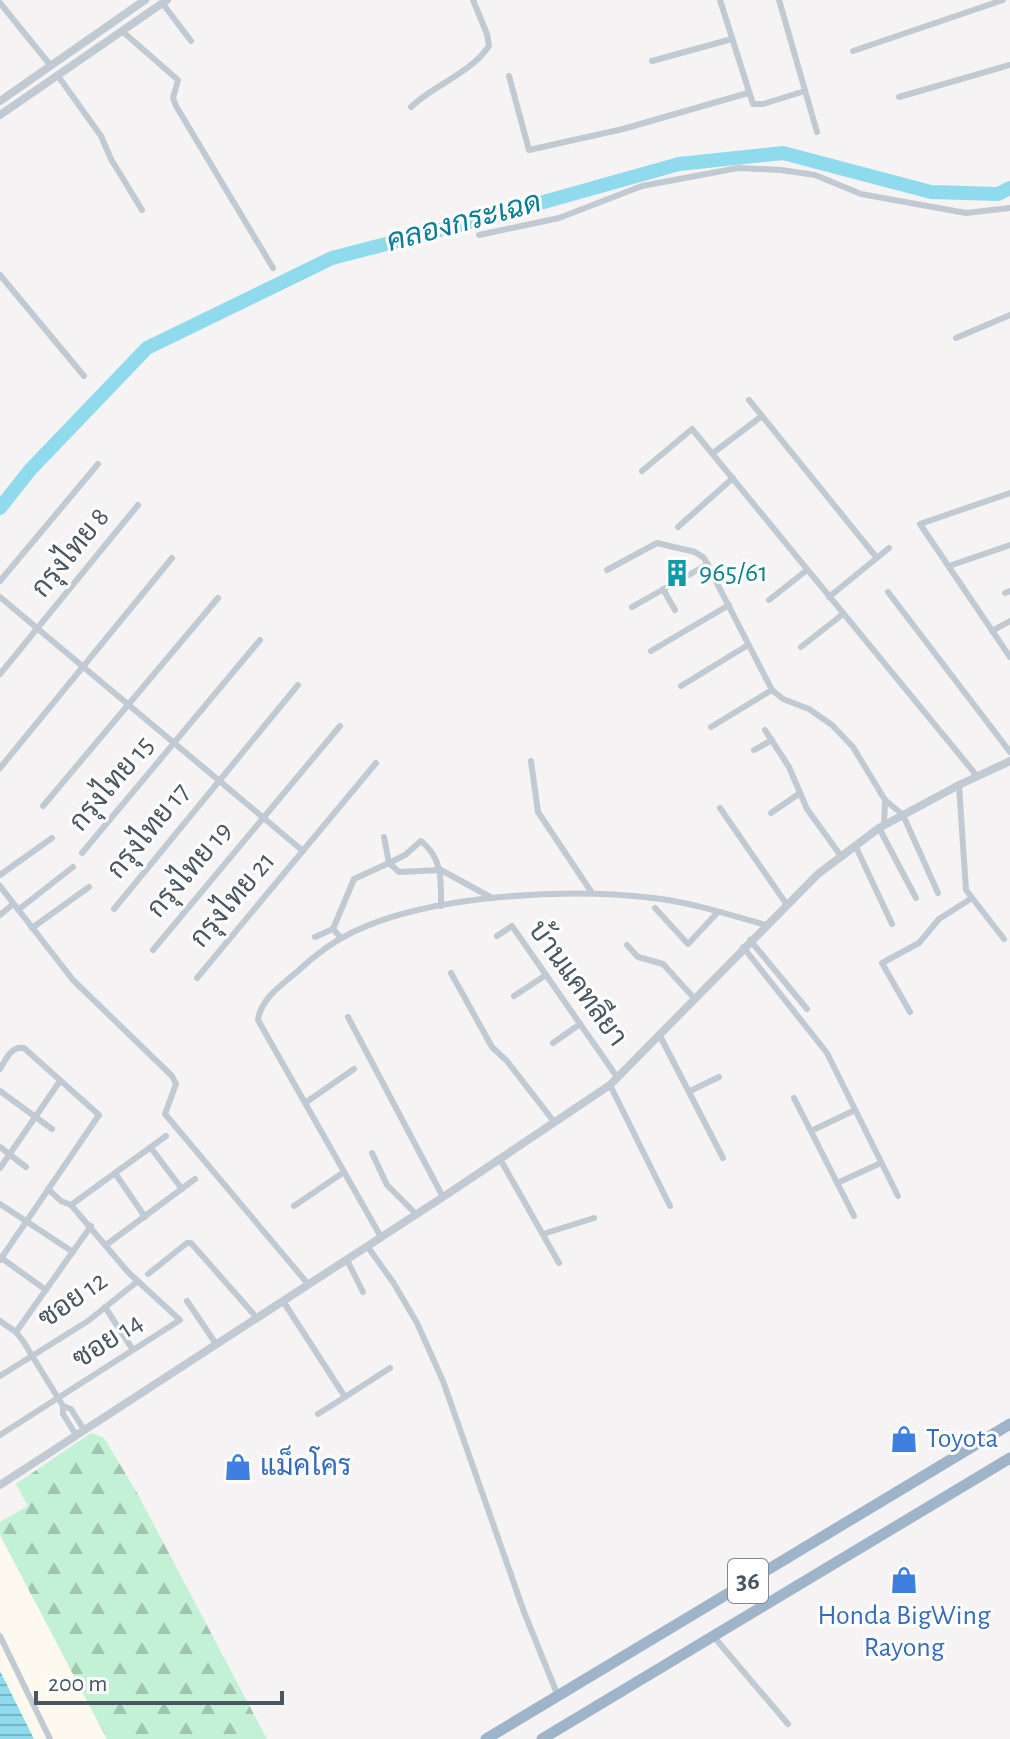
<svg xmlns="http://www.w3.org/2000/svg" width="1010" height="1739" viewBox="0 0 1010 1739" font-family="'Alegreya Sans',Sarabun,sans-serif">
<defs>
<pattern id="forest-firs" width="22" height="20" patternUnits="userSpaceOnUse" patternTransform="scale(2)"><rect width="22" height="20" fill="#c3f1d5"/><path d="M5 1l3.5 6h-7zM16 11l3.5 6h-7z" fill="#a0c6b0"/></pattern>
<pattern id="water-rules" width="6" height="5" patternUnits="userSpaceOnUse" patternTransform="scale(2)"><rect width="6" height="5" fill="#90daee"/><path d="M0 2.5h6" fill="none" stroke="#78b4c4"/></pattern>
</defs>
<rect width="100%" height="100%" fill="#f5f3f3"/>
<path fill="#fdf9ef" d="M0,1535L107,1739H0Z"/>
<path fill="url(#forest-firs)" d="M91,1433L104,1438L136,1491L267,1739H107L0,1535V1522L28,1506L16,1484Z"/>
<path fill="url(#water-rules)" d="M0,1671L34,1739H0Z"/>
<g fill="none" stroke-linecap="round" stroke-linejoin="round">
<path stroke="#90daee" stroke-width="14" d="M0,508L30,470L147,348L332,258L501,214L679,164L783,153L931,192L998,194L1010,188"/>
<g stroke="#c1cad2" stroke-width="6">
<path d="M720,0L753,104H763L805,91"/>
<path d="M779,0L817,132"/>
<path d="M0,3L51,66"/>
<path d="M163,4L191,41"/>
<path d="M122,31L178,80L173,98L176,106L273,268"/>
<path d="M853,51L1003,0"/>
<path d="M652,61L732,39"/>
<path d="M58,76L101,136L111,159L142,210"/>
<path d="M509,76L529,150L623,129L748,93"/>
<path d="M899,97L1010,65"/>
<path d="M411,107C435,84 470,74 489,46L487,34L473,0"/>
<path d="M479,235L559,218L642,186L738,168L781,170L815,175L861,194L966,213L1010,208"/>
<path d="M0,275L84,376"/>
<path d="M956,338L1010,315"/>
<path d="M749,400L877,558"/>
<path d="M713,453L762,416"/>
<path d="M642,471L692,429L977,776"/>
<path d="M1010,493L920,524L1010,657"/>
<path d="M678,527L733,478"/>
<path d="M949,566L1010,545"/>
<path d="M607,570L657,543L695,552L704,558L772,690L783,699L809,709L832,725L853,747L885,800L903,815L938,893"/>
<path d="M0,581L98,464"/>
<path d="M663,589L675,610"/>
<path d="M888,592L1010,752"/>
<path d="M1005,593L1010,591"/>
<path d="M0,597L303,851"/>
<path d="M829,597L889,548"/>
<path d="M769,600L807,570"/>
<path d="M632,607L708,564"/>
<path d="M992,631L1010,621"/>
<path d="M801,647L843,614"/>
<path d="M651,651L729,605"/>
<path d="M0,674L138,505"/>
<path d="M681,686L748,645"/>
<path d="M711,727L772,690"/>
<path d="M765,730L789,767L807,809L841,856"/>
<path d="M754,750L772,740"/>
<path d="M531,761L538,812L592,893"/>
<path d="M0,768L172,558"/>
<path d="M959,785L966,890L1004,939"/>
<path d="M43,806L218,598"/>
<path d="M720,808L787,905"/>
<path d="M771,813L800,793"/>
<path d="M884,825L885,800"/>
<path d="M879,828L916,898"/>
<path d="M384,837L389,863L405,855L421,841C443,859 441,880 441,906"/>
<path d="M855,845L892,924"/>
<path d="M82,853L260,640"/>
<path d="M0,875L52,838"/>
<path d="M0,886L73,980L172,1076L176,1084L165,1114L308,1284"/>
<path d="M655,908L688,944L718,912"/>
<path d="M114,909L298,685"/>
<path d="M18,910L73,867"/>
<path d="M0,915L13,904"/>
<path d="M32,928L89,887"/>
<path d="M497,936L512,926L617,1077"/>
<path d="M315,937L333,929"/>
<path d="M341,938L333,929L354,879L389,863L399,872L441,870L492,898"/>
<path d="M750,940L807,1009"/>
<path d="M627,945L638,957L663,964L694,998"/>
<path d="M743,947L827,1053L898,1196"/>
<path d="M153,950L340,726"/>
<path d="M451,973L492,1047L507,1061L555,1123"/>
<path d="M197,978L376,763"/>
<path d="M514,996L546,975"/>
<path d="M910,1012L882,963L919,943L939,919L972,898"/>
<path d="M348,1017L443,1197"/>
<path d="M659,1034L723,1158"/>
<path d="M553,1043L580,1024"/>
<path d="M0,1069C6,1059 11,1046 24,1048L99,1115L0,1260"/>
<path d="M610,1085L670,1206"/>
<path d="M0,1091L52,1129"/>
<path d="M690,1091L719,1077"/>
<path d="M794,1098L854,1216"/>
<path d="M305,1103L354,1069"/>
<path d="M811,1131L855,1110"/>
<path d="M0,1147L26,1167"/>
<path d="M151,1148L182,1189"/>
<path d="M372,1153L387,1185L416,1214"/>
<path d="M500,1159L559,1263"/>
<path d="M0,1168L60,1081"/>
<path d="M115,1173L145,1217"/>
<path d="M837,1183L881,1163"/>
<path d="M0,1204L73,1252"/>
<path d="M71,1205L166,1136"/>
<path d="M294,1206L344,1172"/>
<path d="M543,1234L594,1218"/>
<path d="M381,1237L258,1020C261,998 282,985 299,970C314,956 334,941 353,932C432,894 568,888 653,898C691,902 729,915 766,925"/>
<path d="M106,1245L195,1179"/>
<path d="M367,1246L393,1282L417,1323L443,1381L524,1612L558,1696"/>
<path d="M0,1257L46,1290"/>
<path d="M347,1260L363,1292"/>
<path d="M148,1274L187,1243H191L257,1318"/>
<path d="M187,1301L216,1344"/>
<path d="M283,1301L345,1397L390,1368"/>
<path d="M105,1307L133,1350"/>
<path d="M0,1321L16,1332L23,1341L63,1406V1414L76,1435"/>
<path d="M16,1332L91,1226"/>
<path d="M0,1376L88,1321L138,1281"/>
<path d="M63,1406L71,1409L84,1430"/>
<path d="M318,1414L345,1397"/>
<path d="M0,1435L180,1320L128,1272L71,1205L61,1201L48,1189"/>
<path d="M0,1636L50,1739"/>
<path d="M714,1637L788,1724"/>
</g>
<g stroke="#c1cad2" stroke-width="8">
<path d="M0,101L145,0"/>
<path d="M0,115L167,0"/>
<path d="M0,1485L443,1197L610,1085L818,874L879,828L959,785L1010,761"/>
</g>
<g stroke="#9fb4c9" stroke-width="11">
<path d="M486,1739L1010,1424"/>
<path d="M542,1739L1010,1458"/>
</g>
</g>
<defs>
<g id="building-bare" transform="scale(2.16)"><path d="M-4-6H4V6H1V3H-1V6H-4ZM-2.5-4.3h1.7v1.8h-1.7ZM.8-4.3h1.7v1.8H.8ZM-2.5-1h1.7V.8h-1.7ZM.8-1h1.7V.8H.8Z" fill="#0f9aa8" stroke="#fff" stroke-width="2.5" paint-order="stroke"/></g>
<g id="shop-bare" transform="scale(2.16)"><path d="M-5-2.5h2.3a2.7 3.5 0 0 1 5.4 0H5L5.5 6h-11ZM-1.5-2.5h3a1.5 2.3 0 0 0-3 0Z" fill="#3f7fe0" stroke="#fff" stroke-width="2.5" paint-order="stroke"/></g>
</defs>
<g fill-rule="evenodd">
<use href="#building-bare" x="677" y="573"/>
<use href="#shop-bare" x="904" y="1439"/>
<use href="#shop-bare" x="238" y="1467"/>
<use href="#shop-bare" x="904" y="1580"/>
</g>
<g text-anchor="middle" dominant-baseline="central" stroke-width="6" stroke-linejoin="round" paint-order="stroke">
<rect fill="#fff" stroke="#808990" stroke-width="2" x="728" y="1559" width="40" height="44" rx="6"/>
<g font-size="26" font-weight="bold" fill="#4a5661">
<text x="748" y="1581">36</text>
</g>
<g font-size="28" fill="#4a5661" stroke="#fff">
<text transform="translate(71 553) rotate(-51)">กรุงไทย 8</text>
<text transform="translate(112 784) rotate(-50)">กรุงไทย 15</text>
<text transform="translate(149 831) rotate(-51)">กรุงไทย 17</text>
<text transform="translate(190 870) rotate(-50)">กรุงไทย 19</text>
<text transform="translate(233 900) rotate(-50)">กรุงไทย 21</text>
<text transform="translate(577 984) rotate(54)">บ้านแคทลียา</text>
<text transform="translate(73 1300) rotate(-35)">ซอย 12</text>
<text transform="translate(108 1341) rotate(-33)">ซอย 14</text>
</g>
<g font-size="28" fill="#0d838f" stroke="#fff" text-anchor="start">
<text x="699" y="573">965/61</text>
</g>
<g font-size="28" fill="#366cbe" stroke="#fff" text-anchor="start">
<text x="926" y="1439">Toyota</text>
<text x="260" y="1467">แม็คโคร</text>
<text x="904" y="1616" text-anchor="middle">Honda BigWing<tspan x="904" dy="32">Rayong</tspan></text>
</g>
<g font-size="30" font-style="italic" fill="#0c7c9b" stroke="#fff">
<text transform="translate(464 222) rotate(-15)">คลองกระเฉด</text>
</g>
</g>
<path d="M36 1691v12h246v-12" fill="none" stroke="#4a5661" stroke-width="4"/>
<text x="48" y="1691" font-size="24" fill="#4a5661" stroke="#ffffff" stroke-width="6" paint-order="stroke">200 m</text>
</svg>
